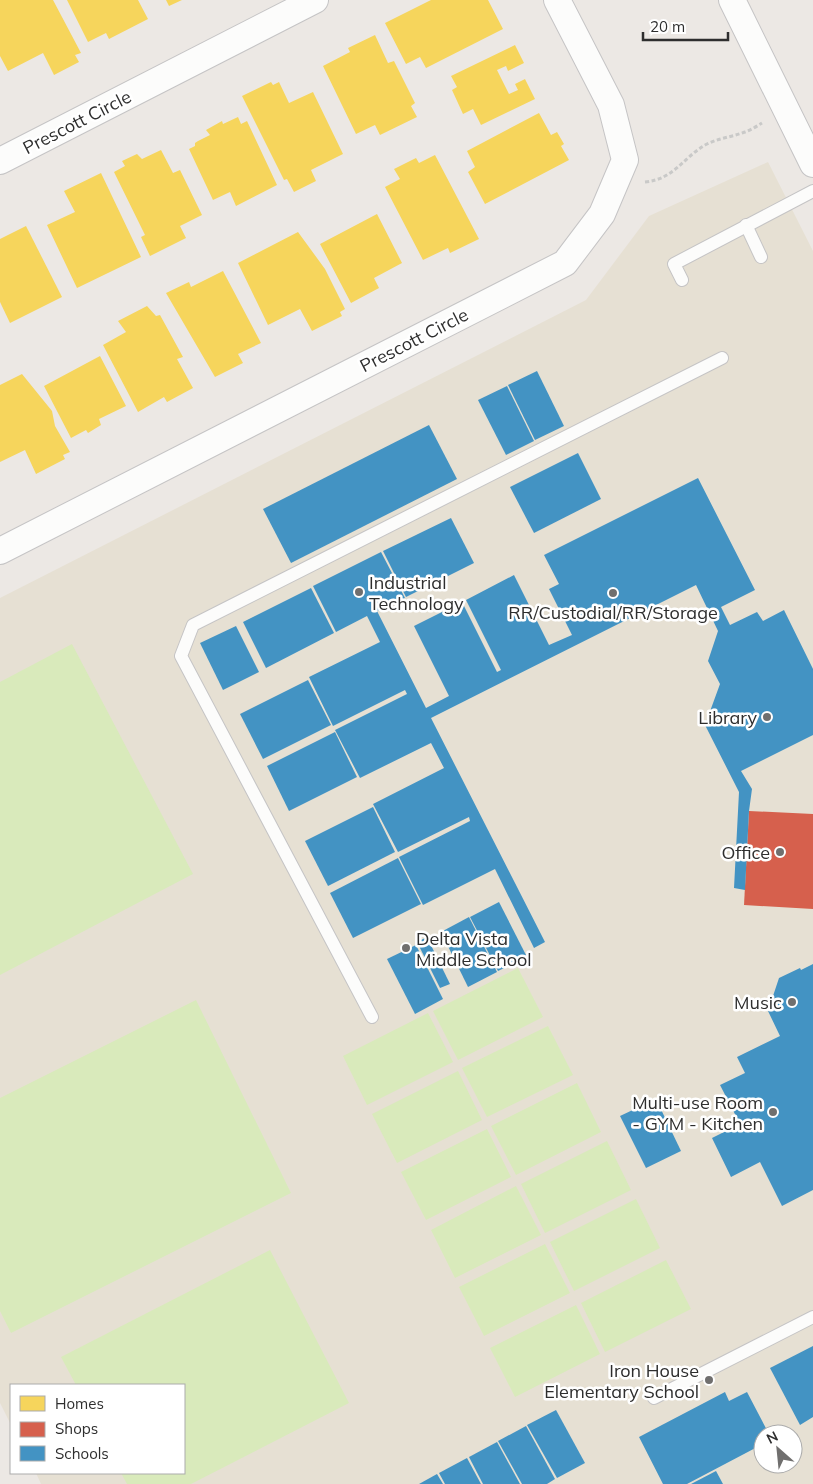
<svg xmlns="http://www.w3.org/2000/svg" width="813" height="1484" viewBox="0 0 813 1484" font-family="Mulish,sans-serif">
<rect width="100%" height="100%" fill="#ece8e4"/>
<path fill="#e6e0d3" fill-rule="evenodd" d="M768,162L813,251V1484H41L36,1473H184V1385H11V1425L0,1403V598L586,300L649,216ZM763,1434H793V1464H763Z"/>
<g fill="#d9eabb">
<path d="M72,644L193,874L0,975V682Z"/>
<path d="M518,968L543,1017L458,1060L433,1011Z"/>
<path d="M196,1000L291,1193L11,1333L0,1311V1098Z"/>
<path d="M428,1013L453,1062L367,1105L343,1056Z"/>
<path d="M548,1026L573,1075L487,1117L462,1068Z"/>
<path d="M458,1071L482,1120L397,1163L372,1114Z"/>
<path d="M577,1083L601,1132L516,1175L491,1126Z"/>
<path d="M487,1129L511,1177L426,1220L401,1172Z"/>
<path d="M607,1141L631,1190L545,1233L521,1184Z"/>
<path d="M516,1186L541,1235L455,1278L431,1230Z"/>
<path d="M636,1199L660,1248L574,1291L550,1242Z"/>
<path d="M545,1244L570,1293L484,1336L459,1287Z"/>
<path d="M270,1250L349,1403L191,1484H127L121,1473H184V1385H76L61,1357Z"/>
<path d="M666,1260L691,1309L605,1352L581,1303Z"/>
<path d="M576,1305L600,1354L515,1397L490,1348Z"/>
</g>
<g fill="#f6d55c">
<path d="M0,0H53L81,53L75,55L79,62L54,75L43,53L8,71L0,56Z"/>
<path d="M67,0H138L148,19L109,39L106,33L88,42Z"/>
<path d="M166,0H182L169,6Z"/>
<path d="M431,0H488L503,29L426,68L420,57L406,64L385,23Z"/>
<path d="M375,35L388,63L394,61L415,103L411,106L417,117L380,135L375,125L356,134L323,66L350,52L348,48Z"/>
<path d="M515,45L524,63L508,71L506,66L497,70L509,94L518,90L515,84L525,79L535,99L481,125L473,109L463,114L452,90L457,87L451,76Z"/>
<path d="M271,82L273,85L279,82L289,103L313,92L343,154L311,170L316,181L294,192L287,179L284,180L242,96Z"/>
<path d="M539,113L551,135L557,132L564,144L561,146L569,160L485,204L468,172L475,167L467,151Z"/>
<path d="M238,117L241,124L247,121L277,185L236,206L230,192L213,200L189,149L195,146V143L198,141L210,135L206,130L222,121L223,124Z"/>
<path d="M161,150L173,173L180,170L202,215L180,226L186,238L150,256L141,237L145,235L114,172L125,166L122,161L137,154L142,159Z"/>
<path d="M435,155L479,239L450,253L448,248L423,260L385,187L400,179L394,169L416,158L419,163Z"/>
<path d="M101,173L141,257L77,288L47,225L75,212L64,191Z"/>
<path d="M377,214L402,263L374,278L379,288L351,303L320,244Z"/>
<path d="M26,226L62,297L10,323L0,302V239Z"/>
<path d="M298,232L325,269L345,309L340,312L342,316L312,331L300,309L268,325L238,263Z"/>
<path d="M223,271L261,343L238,354L243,363L215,377L166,293L189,282L191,287Z"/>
<path d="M147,306L156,316L160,315L183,357L177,359L193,388L167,402L164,397L138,412L103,345L126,332L118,321Z"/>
<path d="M100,356L126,406L99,419L101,425L88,433L86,430L71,438L44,386Z"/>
<path d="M22,374L52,411L55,426L70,452L63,455L65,459L36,474L25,450L0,462V385Z"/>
</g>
<path fill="#d6604d" d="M749,811L813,814V909L744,905Z"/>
<g fill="#4393c3">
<path d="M537,371L564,426L535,440L508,385Z"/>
<path d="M507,386L534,441L506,455L478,400Z"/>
<path d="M429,425L457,479L291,563L263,509Z"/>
<path d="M578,453L601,499L534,533L510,487Z"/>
<path d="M698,478L755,590L721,607L730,625L757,612L763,621L784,610L813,669V735L741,771L752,789L749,811L745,890L734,888L739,792L705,725L720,684L708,661L718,631L696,585L431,718L545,942L534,948L495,869L423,905L399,857L470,821L469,817L398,852L373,804L444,768L431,743L360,778L335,730L407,694L405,690L333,726L309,677L380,642L367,616L336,632L313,586L381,552L405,598L377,611L426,708L449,696L414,626L462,602L497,672L501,670L466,600L514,575L549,645L572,635L549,589L559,584L544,555Z"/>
<path d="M451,518L474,563L406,597L383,551Z"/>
<path d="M311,588L334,633L266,668L243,622Z"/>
<path d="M236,626L259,672L223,690L200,643Z"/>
<path d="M308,680L331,725L263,759L240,714Z"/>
<path d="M335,732L357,777L289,811L267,766Z"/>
<path d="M373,807L395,852L328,886L305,841Z"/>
<path d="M398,858L421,904L353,938L330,893Z"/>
<path d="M499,902L527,957L498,971L470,917Z"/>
<path d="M469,917L497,972L468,987L441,932Z"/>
<path d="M427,937L450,984L440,988L417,942Z"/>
<path d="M416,945L443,999L415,1014L387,959Z"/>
<path d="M813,964V1190L782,1206L760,1162L731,1177L712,1138L740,1124L720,1085L745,1073L737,1057L780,1036L768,1011L779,978L800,968L801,970Z"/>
<path d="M656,1099L681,1151L646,1168L620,1116Z"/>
<path d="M813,1346V1417L800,1425L770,1368Z"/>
<path d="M725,1392L729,1401L747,1392L769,1434H763V1444L687,1484H663L639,1437Z"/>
<path d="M556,1410L585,1463L557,1478L527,1425Z"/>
<path d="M526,1426L555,1479L547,1484H522L498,1441Z"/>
<path d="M497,1442L520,1484H483L469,1457Z"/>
<path d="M467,1458L481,1484H445L439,1473Z"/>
<path d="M716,1471L723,1484H691Z"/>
<path d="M437,1474L443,1484H419Z"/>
</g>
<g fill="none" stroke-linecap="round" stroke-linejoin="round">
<g stroke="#c5c4c5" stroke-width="14">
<g id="lane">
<path d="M746,225L761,257"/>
<path d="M682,280L674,264L813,191"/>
<path d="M372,1017L181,656L193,625L722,358"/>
<path d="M654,1398L813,1317"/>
</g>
</g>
<g stroke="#c5c4c5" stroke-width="28">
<g id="street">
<path d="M732,0L813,164"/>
<path d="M0,161L315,0"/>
<path d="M0,551L565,263L602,214L625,160L611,105L557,0"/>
</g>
</g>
<path stroke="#c9c9c8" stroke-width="3" stroke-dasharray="4 2.5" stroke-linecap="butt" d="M645,182C675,179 683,157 707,144C719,138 732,137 745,132C751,130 757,126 762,123"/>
<use href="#lane" stroke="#fcfcfb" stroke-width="12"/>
<use href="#street" stroke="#fcfcfb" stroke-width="26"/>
</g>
<g fill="#706f6e" stroke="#fff" stroke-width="2">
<circle cx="359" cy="592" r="5"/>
<circle cx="613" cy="593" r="5"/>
<circle cx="767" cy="717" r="5"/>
<circle cx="780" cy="852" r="5"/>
<circle cx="406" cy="948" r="5"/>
<circle cx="792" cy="1002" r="5"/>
<circle cx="773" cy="1112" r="5"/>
<circle cx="709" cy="1380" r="5"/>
</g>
<g text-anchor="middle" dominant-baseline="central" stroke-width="5" stroke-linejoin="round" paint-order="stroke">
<g font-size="18" fill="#2e2e2e" stroke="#fff">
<text transform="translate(77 122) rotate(-27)">Prescott Circle</text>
<text transform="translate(414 340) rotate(-27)">Prescott Circle</text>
</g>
<g font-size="18" fill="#2e2e2e" stroke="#fff" text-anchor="end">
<text x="369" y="582" text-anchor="start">Industrial<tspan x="369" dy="21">Technology</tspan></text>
<text x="613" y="612" text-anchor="middle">RR/Custodial/RR/Storage</text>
<text x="757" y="717">Library</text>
<text x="770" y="852">Office</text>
<text x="416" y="938" text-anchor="start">Delta Vista<tspan x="416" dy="21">Middle School</tspan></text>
<text x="782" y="1002">Music</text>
<text x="763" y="1102">Multi-use Room<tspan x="763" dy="21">- GYM - Kitchen</tspan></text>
<text x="699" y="1370">Iron House<tspan x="699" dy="21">Elementary School</tspan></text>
</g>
</g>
<rect x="10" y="1384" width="175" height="90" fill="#ffffff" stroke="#ababab"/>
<rect x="20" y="1396" width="25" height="15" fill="#f6d55c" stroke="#ababab"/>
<text x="55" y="1409" font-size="15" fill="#2e2e2e">Homes</text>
<rect x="20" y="1422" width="25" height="15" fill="#d6604d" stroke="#ababab"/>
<text x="55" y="1434" font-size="15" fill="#2e2e2e">Shops</text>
<rect x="20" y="1446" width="25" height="15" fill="#4393c3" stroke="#ababab"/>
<text x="55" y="1459" font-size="15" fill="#2e2e2e">Schools</text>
<g transform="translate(778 1449) rotate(333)"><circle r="24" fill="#ffffff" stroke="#ababab"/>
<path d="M0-4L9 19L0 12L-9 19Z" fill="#706f6e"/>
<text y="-8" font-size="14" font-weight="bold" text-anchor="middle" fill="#2e2e2e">N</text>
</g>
<path d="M643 32v8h85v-8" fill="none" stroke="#2e2e2e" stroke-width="2.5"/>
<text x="650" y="32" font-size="15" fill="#2e2e2e" stroke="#ffffff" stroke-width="4" paint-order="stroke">20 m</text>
</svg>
